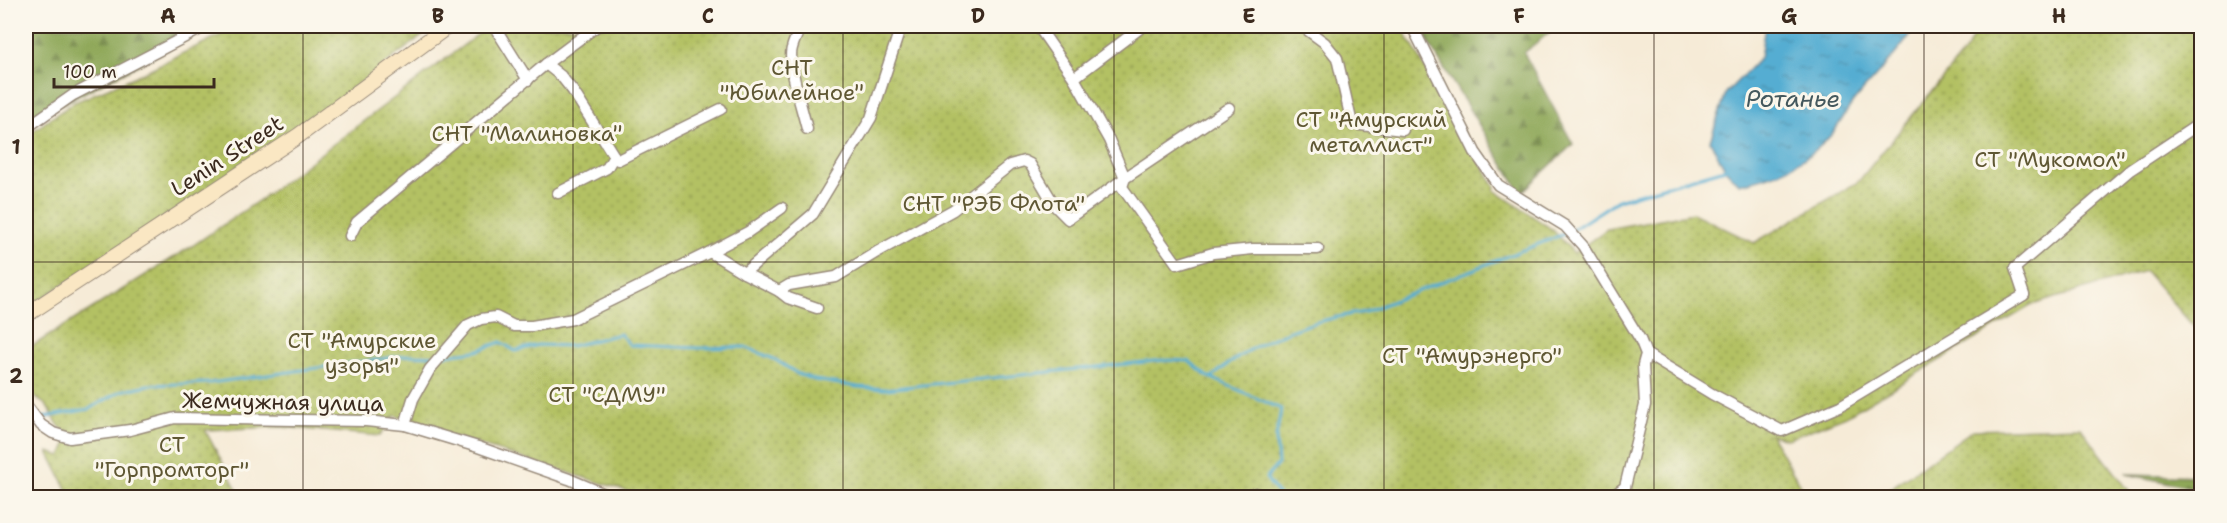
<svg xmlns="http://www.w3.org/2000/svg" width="2227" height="523" viewBox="0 0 2227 523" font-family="'Shantell Sans',sans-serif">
<defs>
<pattern id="grass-dots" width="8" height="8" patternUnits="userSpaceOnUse" patternTransform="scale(1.5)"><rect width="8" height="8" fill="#b3c163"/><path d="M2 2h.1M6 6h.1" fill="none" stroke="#939d51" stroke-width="1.8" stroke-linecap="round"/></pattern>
<pattern id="forest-firs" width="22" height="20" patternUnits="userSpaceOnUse" patternTransform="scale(1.5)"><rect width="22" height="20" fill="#8ea759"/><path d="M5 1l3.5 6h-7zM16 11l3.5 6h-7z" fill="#758849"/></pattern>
<pattern id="water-ripples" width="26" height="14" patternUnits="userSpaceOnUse" patternTransform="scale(1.5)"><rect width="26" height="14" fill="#55add2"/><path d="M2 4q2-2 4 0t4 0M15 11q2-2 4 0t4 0" fill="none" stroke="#488daa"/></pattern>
</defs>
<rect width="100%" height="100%" fill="#fbf7ec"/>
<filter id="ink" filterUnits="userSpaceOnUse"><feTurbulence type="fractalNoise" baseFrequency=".0167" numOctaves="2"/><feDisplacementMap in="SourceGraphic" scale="12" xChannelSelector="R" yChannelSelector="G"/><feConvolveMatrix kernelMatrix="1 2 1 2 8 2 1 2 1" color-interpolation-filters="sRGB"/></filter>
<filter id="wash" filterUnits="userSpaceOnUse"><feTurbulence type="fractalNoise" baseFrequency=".008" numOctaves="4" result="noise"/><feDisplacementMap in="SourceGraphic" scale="24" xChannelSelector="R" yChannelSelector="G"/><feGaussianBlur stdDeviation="1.35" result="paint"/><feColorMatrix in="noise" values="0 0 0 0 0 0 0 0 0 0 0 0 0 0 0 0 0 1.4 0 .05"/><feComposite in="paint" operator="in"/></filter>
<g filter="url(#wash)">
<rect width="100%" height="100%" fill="#f6ebd7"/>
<g fill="url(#grass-dots)" stroke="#777640" stroke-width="1.5">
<path d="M239,26H435L305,125L26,309V136L73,103L134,77Z"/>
<path d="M489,26H1401L1495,187L1494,190L1553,230L1574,253L1607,229L1693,213L1754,243L1858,182L1967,48L1979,26H2201V335L2145,271L2032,305L1846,416L1788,439L1771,435L1807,497H646L413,424L395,415L380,436L281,427L205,430L241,497H71L48,452L61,456L70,435L59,426L46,405L36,398L26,382V350L192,246L261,199Z"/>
<path d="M2080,427L2134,497H1878L1973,430Z"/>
</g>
<g fill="url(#forest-firs)" stroke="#64683c" stroke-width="1.5">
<path d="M26,26H213L26,123Z"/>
<path d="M1418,26H1557L1524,53L1573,144L1521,193Z"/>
<path d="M2126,474L2201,476V489Z"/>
</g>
<path fill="url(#water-ripples)" stroke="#486c78" stroke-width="1.5" d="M1765,26H1916C1899,54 1875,75 1854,101C1846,111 1840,125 1831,135C1808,162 1773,178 1739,184L1725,169L1710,141L1726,93L1760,58Z"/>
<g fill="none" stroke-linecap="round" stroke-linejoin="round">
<g stroke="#55add2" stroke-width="3">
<path d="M445,355L476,351L501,342L515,351L538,345L571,346L620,334L630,345L699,348L745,347L774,359L798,374L815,380L858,387L885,389L1164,360L1189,361L1207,376L1281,409L1276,438L1278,464L1266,478L1281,498"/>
<path d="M1211,378C1254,340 1310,320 1365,312L1569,232L1618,200L1725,169"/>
<path d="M40,418L89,409L121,391L148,385L210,383L409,355L436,356"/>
<path d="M26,426L34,421"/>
</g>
</g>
</g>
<g filter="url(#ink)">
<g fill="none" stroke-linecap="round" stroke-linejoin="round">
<g stroke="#988a7a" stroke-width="13">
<g id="street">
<path d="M494,26L528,80"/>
<path d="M800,26C798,34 794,40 792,48C787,63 803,112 807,129"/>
<path d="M1038,26L1074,78L1109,140L1125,178L1122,187L1177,264L1213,253L1253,249H1318"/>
<path d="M1302,26L1325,43L1337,58L1352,124L1403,130"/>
<path d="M1412,26L1475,152L1498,185L1565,226L1583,246L1640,339L1646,354L1643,365L1645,405L1625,487L1610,498"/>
<path d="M546,64L561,76L573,91L614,156L607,168L558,193"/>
<path d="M1074,78L1143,26"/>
<path d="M26,128L73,95L206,26"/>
<path d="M614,156L618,160L721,109"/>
<path d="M350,236L357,222L546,64L597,26"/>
<path d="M710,252L744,273L813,214L871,118L901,26"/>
<path d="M744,273L779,291L789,285L836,277L877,252L953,210L1010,165L1024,161L1030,164L1055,206L1068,219L1125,178L1229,108"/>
<path d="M779,291L788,298L817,308"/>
<path d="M1646,354L1712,394L1782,431L1840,406L2024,295L2015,268L2130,170L2202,122"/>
<path d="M26,405L41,425L53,433L70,438L130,430L175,418L366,421L405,425L478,447L569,479L614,498"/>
<path d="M405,425L413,399L430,369L468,325L481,319L496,317L514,326H532L573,319L710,252L748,232L782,208"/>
<path d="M1240,498L1256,493L1270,498"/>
</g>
</g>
<g stroke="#988a7a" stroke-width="17">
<path id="secondary" d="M26,315L298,136L448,26"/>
</g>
<use href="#street" stroke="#fff" stroke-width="10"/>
<use href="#secondary" stroke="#fae7c3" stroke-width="15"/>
</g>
</g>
<path fill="none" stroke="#3b2a1e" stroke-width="1.5" stroke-opacity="0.55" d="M303,26V498M573,26V498M843,26V498M1114,26V498M1384,26V498M1654,26V498M1924,26V498M26,262H2202"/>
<g text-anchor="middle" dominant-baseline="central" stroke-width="6" stroke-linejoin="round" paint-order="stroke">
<g font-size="22" fill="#5f5733" stroke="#fbf7ec">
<text x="792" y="67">СНТ<tspan x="792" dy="25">"Юбилейное"</tspan></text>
<text x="1371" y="119">СТ "Амурский<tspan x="1371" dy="25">металлист"</tspan></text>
<text x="527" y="133">СНТ "Малиновка"</text>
<text x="2050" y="159">СТ "Мукомол"</text>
<text x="994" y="203">СНТ "РЭБ Флота"</text>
<text x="362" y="340">СТ "Амурские<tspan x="362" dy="25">узоры"</tspan></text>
<text x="1472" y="355">СТ "Амурэнерго"</text>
<text x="607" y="394">СТ "СДМУ"</text>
<text x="172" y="444">СТ<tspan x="172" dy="25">"Горпромторг"</tspan></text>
</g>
<g font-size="22" fill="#3b2a1e" stroke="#fbf7ec">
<text transform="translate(227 156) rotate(-33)">Lenin Street</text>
<text transform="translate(283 402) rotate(1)">Жемчужная улица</text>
</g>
<g font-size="24" font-style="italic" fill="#44585d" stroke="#fbf7ec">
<text x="1793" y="99">Ротанье</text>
</g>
</g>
<rect width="2227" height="523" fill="none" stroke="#fbf7ec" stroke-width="66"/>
<path d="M54 78v9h160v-9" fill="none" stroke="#3b2a1e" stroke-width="3"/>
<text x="63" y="78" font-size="18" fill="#3b2a1e" stroke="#fbf7ec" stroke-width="4.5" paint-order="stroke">100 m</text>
<rect x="33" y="33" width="2161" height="457" fill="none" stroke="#3b2a1e" stroke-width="2"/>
<g font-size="20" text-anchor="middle" font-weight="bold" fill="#3b2a1e">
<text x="168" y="23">A</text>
<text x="438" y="23">B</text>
<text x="708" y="23">C</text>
<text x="978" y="23">D</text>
<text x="1249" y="23">E</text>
<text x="1519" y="23">F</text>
<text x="1789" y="23">G</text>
<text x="2059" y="23">H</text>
<text x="16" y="154">1</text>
<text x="16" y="383">2</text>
</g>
</svg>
